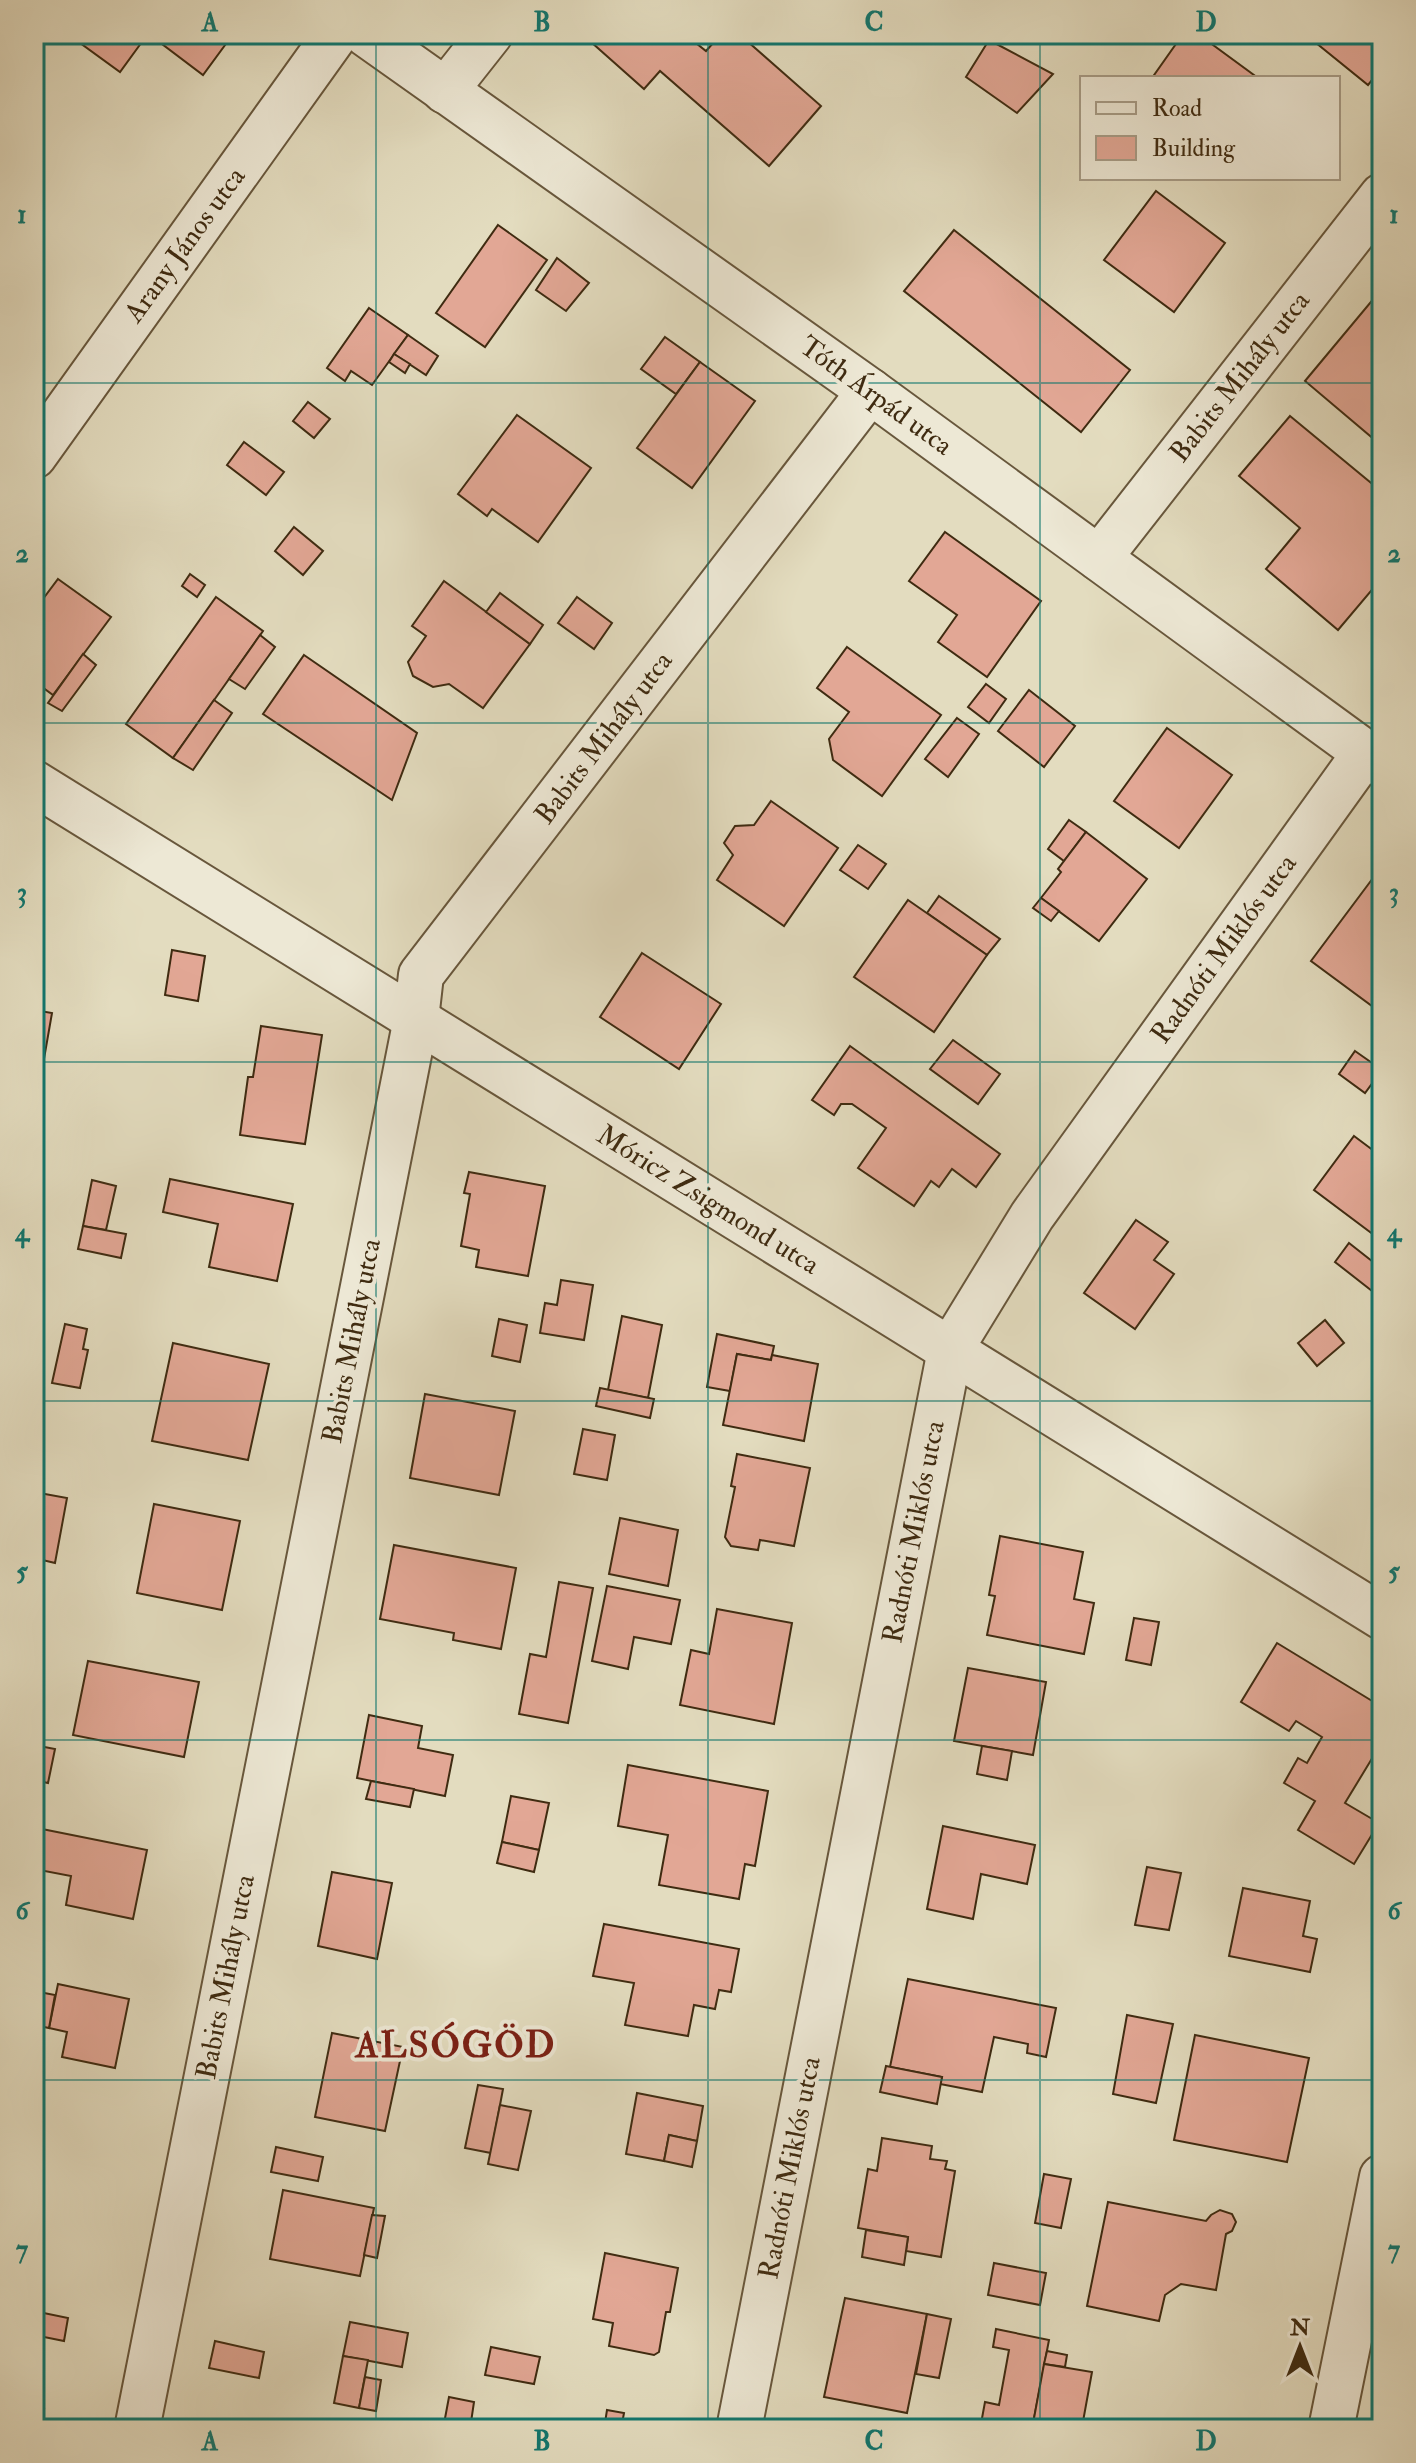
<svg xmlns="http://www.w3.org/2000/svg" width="1416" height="2463" viewBox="0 0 1416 2463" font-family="'IM FELL Double Pica',serif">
<rect width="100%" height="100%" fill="#e3dcbf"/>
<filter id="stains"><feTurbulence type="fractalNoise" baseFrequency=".0025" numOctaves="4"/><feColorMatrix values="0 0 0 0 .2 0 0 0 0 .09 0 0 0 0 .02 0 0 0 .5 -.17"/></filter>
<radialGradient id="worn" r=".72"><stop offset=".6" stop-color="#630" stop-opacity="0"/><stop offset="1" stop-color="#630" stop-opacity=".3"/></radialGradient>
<g fill="#e2a795" stroke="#3f2b11" stroke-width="2">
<path d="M81,34H170L162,44L147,35L120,72L76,40Z"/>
<path d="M170,34H218L228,41L203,75L162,44Z"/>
<path d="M582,34H695L691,39L706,51L721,34H739L821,106L769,166L660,71L644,89Z"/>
<path d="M1183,34H1198L1258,78H1152Z"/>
<path d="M1305,34H1382V68L1368,85Z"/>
<path d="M989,40L1053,74L1017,113L966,77Z"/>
<path d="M1156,191L1225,243L1174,312L1104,260Z"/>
<path d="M498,225L547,260L485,347L436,313Z"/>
<path d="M954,230L1130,370L1081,432L904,291Z"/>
<path d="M557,258L589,283L566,311L536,290Z"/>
<path d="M1380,291L1382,292V446L1305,381Z"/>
<path d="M369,308L408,335L372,385L351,371L345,381L327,368Z"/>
<path d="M408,335L438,356L426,375L394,354Z"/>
<path d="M665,337L700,362L676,394L641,369Z"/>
<path d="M394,354L410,364L405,373L389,362Z"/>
<path d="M700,362L755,401L692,488L637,448Z"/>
<path d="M308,402L330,419L314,438L293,421Z"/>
<path d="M517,415L591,468L538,542L492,509L487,516L458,494Z"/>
<path d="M1290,416L1382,492V578L1338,630L1266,569L1300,528L1239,476Z"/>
<path d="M244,442L284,472L266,495L227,465Z"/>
<path d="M294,527L323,551L303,575L275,551Z"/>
<path d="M945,532L1041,601L987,677L938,642L957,615L909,581Z"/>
<path d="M190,574L205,585L197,597L182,586Z"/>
<path d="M58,579L111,617L53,695L34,681V611Z"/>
<path d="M444,581L530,644L483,708L449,684L433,687L413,676L408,662L426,636L412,626Z"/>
<path d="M500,593L543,625L530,644L486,612Z"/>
<path d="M216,597L263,631L173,758L126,724Z"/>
<path d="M577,597L612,623L594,649L558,623Z"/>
<path d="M260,635L275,647L245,689L229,679Z"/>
<path d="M847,647L941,715L882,796L833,760L829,739L849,712L817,688Z"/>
<path d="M83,654L96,665L62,711L48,703Z"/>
<path d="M304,655L417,733L392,800L263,714Z"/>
<path d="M986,684L1006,699L989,723L968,707Z"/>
<path d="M1029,690L1075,726L1044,767L998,731Z"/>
<path d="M214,700L232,713L193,770L173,758Z"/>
<path d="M957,718L979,734L948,777L925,759Z"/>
<path d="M1167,728L1232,775L1179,848L1114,801Z"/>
<path d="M771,801L838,848L784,926L717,880L733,855L724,843L735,826L754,825Z"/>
<path d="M1069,820L1086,832L1064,861L1048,849Z"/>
<path d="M1086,832L1147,879L1099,941L1041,898L1061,872L1058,869Z"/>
<path d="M858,845L886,864L868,889L840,870Z"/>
<path d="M1382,866V1000L1376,1009L1311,961Z"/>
<path d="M939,896L1000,939L987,955L927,913Z"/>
<path d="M1041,898L1059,911L1051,921L1033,908Z"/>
<path d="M908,900L987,955L934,1032L854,977Z"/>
<path d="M172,950L205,956L198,1001L165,995Z"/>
<path d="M642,953L721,1004L679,1069L600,1017Z"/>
<path d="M34,1010L52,1013L37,1099L34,1098Z"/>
<path d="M261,1026L322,1035L305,1144L240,1135L248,1077H253Z"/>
<path d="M953,1040L1000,1074L978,1104L930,1069Z"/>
<path d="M850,1046L1000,1154L976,1187L952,1169L939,1187L931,1181L914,1206L858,1168L886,1128L852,1104H841L834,1115L812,1100Z"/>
<path d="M1355,1051L1382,1070L1365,1093L1339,1074Z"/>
<path d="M1354,1136L1382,1157V1241L1314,1190Z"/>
<path d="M469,1172L545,1186L528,1276L476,1267L479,1250L461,1246L470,1194L464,1193Z"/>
<path d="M170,1179L293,1204L277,1281L209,1267L218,1224L163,1212Z"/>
<path d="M92,1180L116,1186L106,1230L83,1226Z"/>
<path d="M1136,1220L1168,1242L1154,1260L1174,1274L1135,1329L1084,1293Z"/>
<path d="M83,1226L126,1234L121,1258L78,1249Z"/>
<path d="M1349,1243L1382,1269L1381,1298L1335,1262Z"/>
<path d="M561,1280L593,1285L584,1340L540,1333L545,1303L557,1305Z"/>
<path d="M622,1316L662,1325L648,1398L608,1390Z"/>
<path d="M499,1319L527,1325L520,1362L492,1356Z"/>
<path d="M1325,1320L1344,1343L1317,1366L1298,1343Z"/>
<path d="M65,1324L87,1329L83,1349L88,1350L80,1388L52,1383Z"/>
<path d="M717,1334L774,1346L771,1360L737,1354L730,1391L707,1387Z"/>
<path d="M173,1343L269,1364L248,1460L152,1441Z"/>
<path d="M737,1354L771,1360L772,1355L818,1364L804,1441L723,1425Z"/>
<path d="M600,1388L654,1399L650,1418L596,1406Z"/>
<path d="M425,1394L515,1411L499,1495L410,1478Z"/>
<path d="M583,1429L615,1435L607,1480L574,1474Z"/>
<path d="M737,1454L810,1468L794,1546L760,1540L758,1550L731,1546L725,1537L735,1487L731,1486Z"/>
<path d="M34,1492L67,1498L55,1563L34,1558Z"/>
<path d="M154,1504L240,1521L222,1610L137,1593Z"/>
<path d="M620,1518L678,1530L668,1586L609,1574Z"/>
<path d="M1000,1536L1083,1552L1074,1599L1094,1603L1084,1654L987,1635L995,1596L989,1595Z"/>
<path d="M394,1545L516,1568L501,1649L453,1640L454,1633L380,1619Z"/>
<path d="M559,1582L593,1588L568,1723L519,1714L530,1654L546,1657Z"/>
<path d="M607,1586L680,1600L671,1644L634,1637L628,1669L592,1661Z"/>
<path d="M717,1609L792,1623L774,1724L680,1705L691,1650L709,1654Z"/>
<path d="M1134,1618L1159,1622L1151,1665L1126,1660Z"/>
<path d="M1277,1643L1382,1707V1742L1345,1803L1379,1823L1354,1864L1298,1830L1315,1801L1284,1783L1298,1758L1307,1763L1322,1737L1296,1721L1289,1731L1241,1702Z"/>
<path d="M88,1661L199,1682L184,1757L73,1735Z"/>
<path d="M968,1668L1046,1682L1033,1755L954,1741Z"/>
<path d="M369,1715L422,1726L418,1748L453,1755L445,1796L357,1778Z"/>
<path d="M34,1745L55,1749L48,1783L34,1780Z"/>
<path d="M982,1746L1012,1751L1007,1780L977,1774Z"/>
<path d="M628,1765L768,1791L755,1866L745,1864L739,1899L659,1885L668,1835L618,1826Z"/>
<path d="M371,1781L414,1789L410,1807L366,1799Z"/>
<path d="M511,1796L549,1803L539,1850L502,1842Z"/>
<path d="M943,1826L1035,1845L1027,1884L981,1874L973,1919L927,1909Z"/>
<path d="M37,1828L147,1850L133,1919L66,1905L71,1876L34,1869Z"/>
<path d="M502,1842L539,1850L534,1872L497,1863Z"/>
<path d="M1147,1867L1181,1873L1169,1930L1135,1925Z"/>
<path d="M332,1872L392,1883L377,1959L318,1946Z"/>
<path d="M1243,1888L1310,1901L1303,1936L1317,1939L1310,1972L1229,1956Z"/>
<path d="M604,1924L739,1949L731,1992L719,1990L715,2009L694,2005L688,2036L625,2025L634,1983L593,1976Z"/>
<path d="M908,1979L1056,2008L1046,2057L1027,2053L1028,2044L994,2037L982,2092L940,2084L942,2077L890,2067Z"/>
<path d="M58,1984L129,1999L115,2068L62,2057L67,2032L49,2028Z"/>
<path d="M34,1991L55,1995L49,2028L34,2025Z"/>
<path d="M1127,2015L1173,2024L1156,2103L1113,2094Z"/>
<path d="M332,2033L403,2047L385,2131L315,2117Z"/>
<path d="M1195,2035L1309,2058L1287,2162L1174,2140Z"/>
<path d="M886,2066L942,2077L937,2104L880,2092Z"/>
<path d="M478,2085L503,2089L491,2153L465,2148Z"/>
<path d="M637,2093L703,2106L697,2141L669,2135L664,2161L626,2154Z"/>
<path d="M500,2105L531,2111L518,2170L488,2164Z"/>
<path d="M669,2135L697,2141L692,2167L664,2161Z"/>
<path d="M882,2138L932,2146L930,2159L947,2161L945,2169L955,2171L941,2257L906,2251L908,2237L858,2228L868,2169L877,2171Z"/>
<path d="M34,2145L42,2146L38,2170L34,2169Z"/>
<path d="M276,2147L323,2157L318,2181L271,2172Z"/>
<path d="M1044,2174L1071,2179L1061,2228L1035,2223Z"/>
<path d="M283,2190L374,2208L360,2276L270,2259Z"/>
<path d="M1108,2202L1206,2221L1211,2215L1220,2210L1232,2214L1236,2222L1232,2231L1226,2234L1216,2290L1181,2284L1165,2295L1159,2321L1087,2306Z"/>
<path d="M372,2215L385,2216L377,2258L364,2255Z"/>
<path d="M866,2230L908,2237L904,2265L862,2257Z"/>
<path d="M605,2253L678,2268L670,2312H666L659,2352L654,2355L609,2346L613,2323L593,2319Z"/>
<path d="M994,2263L1046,2273L1040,2305L988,2295Z"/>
<path d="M845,2298L927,2314L907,2413L824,2397Z"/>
<path d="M34,2311L68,2318L64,2341L34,2335Z"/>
<path d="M927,2314L951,2319L939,2378L916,2374Z"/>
<path d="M350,2322L408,2333L402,2367L343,2356Z"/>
<path d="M996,2329L1049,2340L1032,2429H980L985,2402L999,2405L1009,2350L993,2347Z"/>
<path d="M215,2341L264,2352L259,2378L209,2368Z"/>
<path d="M491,2347L540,2357L534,2384L485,2375Z"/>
<path d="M1047,2351L1067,2355L1065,2367L1044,2364Z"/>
<path d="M343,2356L368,2360L359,2408L334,2403Z"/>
<path d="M1044,2364L1092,2372L1082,2427L1063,2423L1062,2429H1032Z"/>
<path d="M365,2377L381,2380L376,2411L359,2408Z"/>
<path d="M449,2397L474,2402L470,2429H443Z"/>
<path d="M34,2407L44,2409L39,2429H34Z"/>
<path d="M607,2410L624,2413L621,2429H604Z"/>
</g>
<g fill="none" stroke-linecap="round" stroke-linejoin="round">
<g stroke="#68573c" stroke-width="48">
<g id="minor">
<path d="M366,34L870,391L1382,765"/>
<path d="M445,91L490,34"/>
<path d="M34,456L336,34"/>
<path d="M1099,558L1382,196"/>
<path d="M34,783L1382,1617"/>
<path d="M137,2429L416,1019L421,975L870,391"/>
<path d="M739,2429L950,1350L1032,1216L1365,753"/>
<path d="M1331,2429L1382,2177"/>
</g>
</g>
<use href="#minor" stroke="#ede8d5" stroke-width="44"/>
</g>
<path fill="none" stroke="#0f766e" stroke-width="2" stroke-opacity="0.55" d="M376,34V2429M708,34V2429M1040,34V2429M34,383H1382M34,723H1382M34,1062H1382M34,1401H1382M34,1740H1382M34,2080H1382"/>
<g text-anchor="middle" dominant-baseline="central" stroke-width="8" stroke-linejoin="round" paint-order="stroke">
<g font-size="28" fill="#3f2b11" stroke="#ede8d5">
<text transform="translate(185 245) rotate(-54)">Arany János utca</text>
<text transform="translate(1240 377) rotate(-52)">Babits Mihály utca</text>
<text transform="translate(876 396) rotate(36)">Tóth Árpád utca</text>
<text transform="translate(604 738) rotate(-53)">Babits Mihály utca</text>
<text transform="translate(1224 949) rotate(-54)">Radnóti Miklós utca</text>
<text transform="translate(708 1200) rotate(32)">Móricz Zsigmond utca</text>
<text transform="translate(352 1341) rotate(-79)">Babits Mihály utca</text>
<text transform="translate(914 1532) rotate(-79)">Radnóti Miklós utca</text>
<text transform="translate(226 1977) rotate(-79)">Babits Mihály utca</text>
<text transform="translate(790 2168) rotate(-79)">Radnóti Miklós utca</text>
</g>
<g font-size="36" font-weight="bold" letter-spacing="2" fill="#7a1f14" stroke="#ede8d5">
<text x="456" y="2045">ALSÓGÖD</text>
</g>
</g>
<rect width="1416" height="2463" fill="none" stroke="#e3dcbf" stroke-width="88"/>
<rect x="1080" y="76" width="260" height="104" fill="#ede8d5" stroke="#a79c87" stroke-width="2"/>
<rect x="1096" y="102" width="40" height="12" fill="#ede8d5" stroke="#a79c87" stroke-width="2"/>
<text x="1152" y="116" font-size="24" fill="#3f2b11">Road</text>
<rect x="1096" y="136" width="40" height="24" fill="#e2a795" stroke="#a79c87" stroke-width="2"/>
<text x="1152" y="156" font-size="24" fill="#3f2b11">Building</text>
<g transform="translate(1300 2347)" stroke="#ede8d5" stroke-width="6" paint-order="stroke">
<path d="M0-6L14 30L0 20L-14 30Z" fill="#3f2b11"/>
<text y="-12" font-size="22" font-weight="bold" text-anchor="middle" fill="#3f2b11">N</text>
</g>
<rect x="44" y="44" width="1328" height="2375" fill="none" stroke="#0f766e" stroke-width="3"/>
<g font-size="26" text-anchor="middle" font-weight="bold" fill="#0f766e">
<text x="210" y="31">A</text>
<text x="542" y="31">B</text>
<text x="874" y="31">C</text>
<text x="1206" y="31">D</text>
<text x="22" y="223">1</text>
<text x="1394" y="223">1</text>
<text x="22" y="562">2</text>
<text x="1394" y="562">2</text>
<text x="22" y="901">3</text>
<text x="1394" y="901">3</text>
<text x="22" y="1241">4</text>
<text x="1394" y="1241">4</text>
<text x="22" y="1580">5</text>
<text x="1394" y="1580">5</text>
<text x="22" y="1919">6</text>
<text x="1394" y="1919">6</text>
<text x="22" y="2258">7</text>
<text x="1394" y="2258">7</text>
<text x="210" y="2450">A</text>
<text x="542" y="2450">B</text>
<text x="874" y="2450">C</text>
<text x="1206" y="2450">D</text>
</g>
<rect width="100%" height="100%" filter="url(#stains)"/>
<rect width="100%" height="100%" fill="url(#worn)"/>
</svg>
